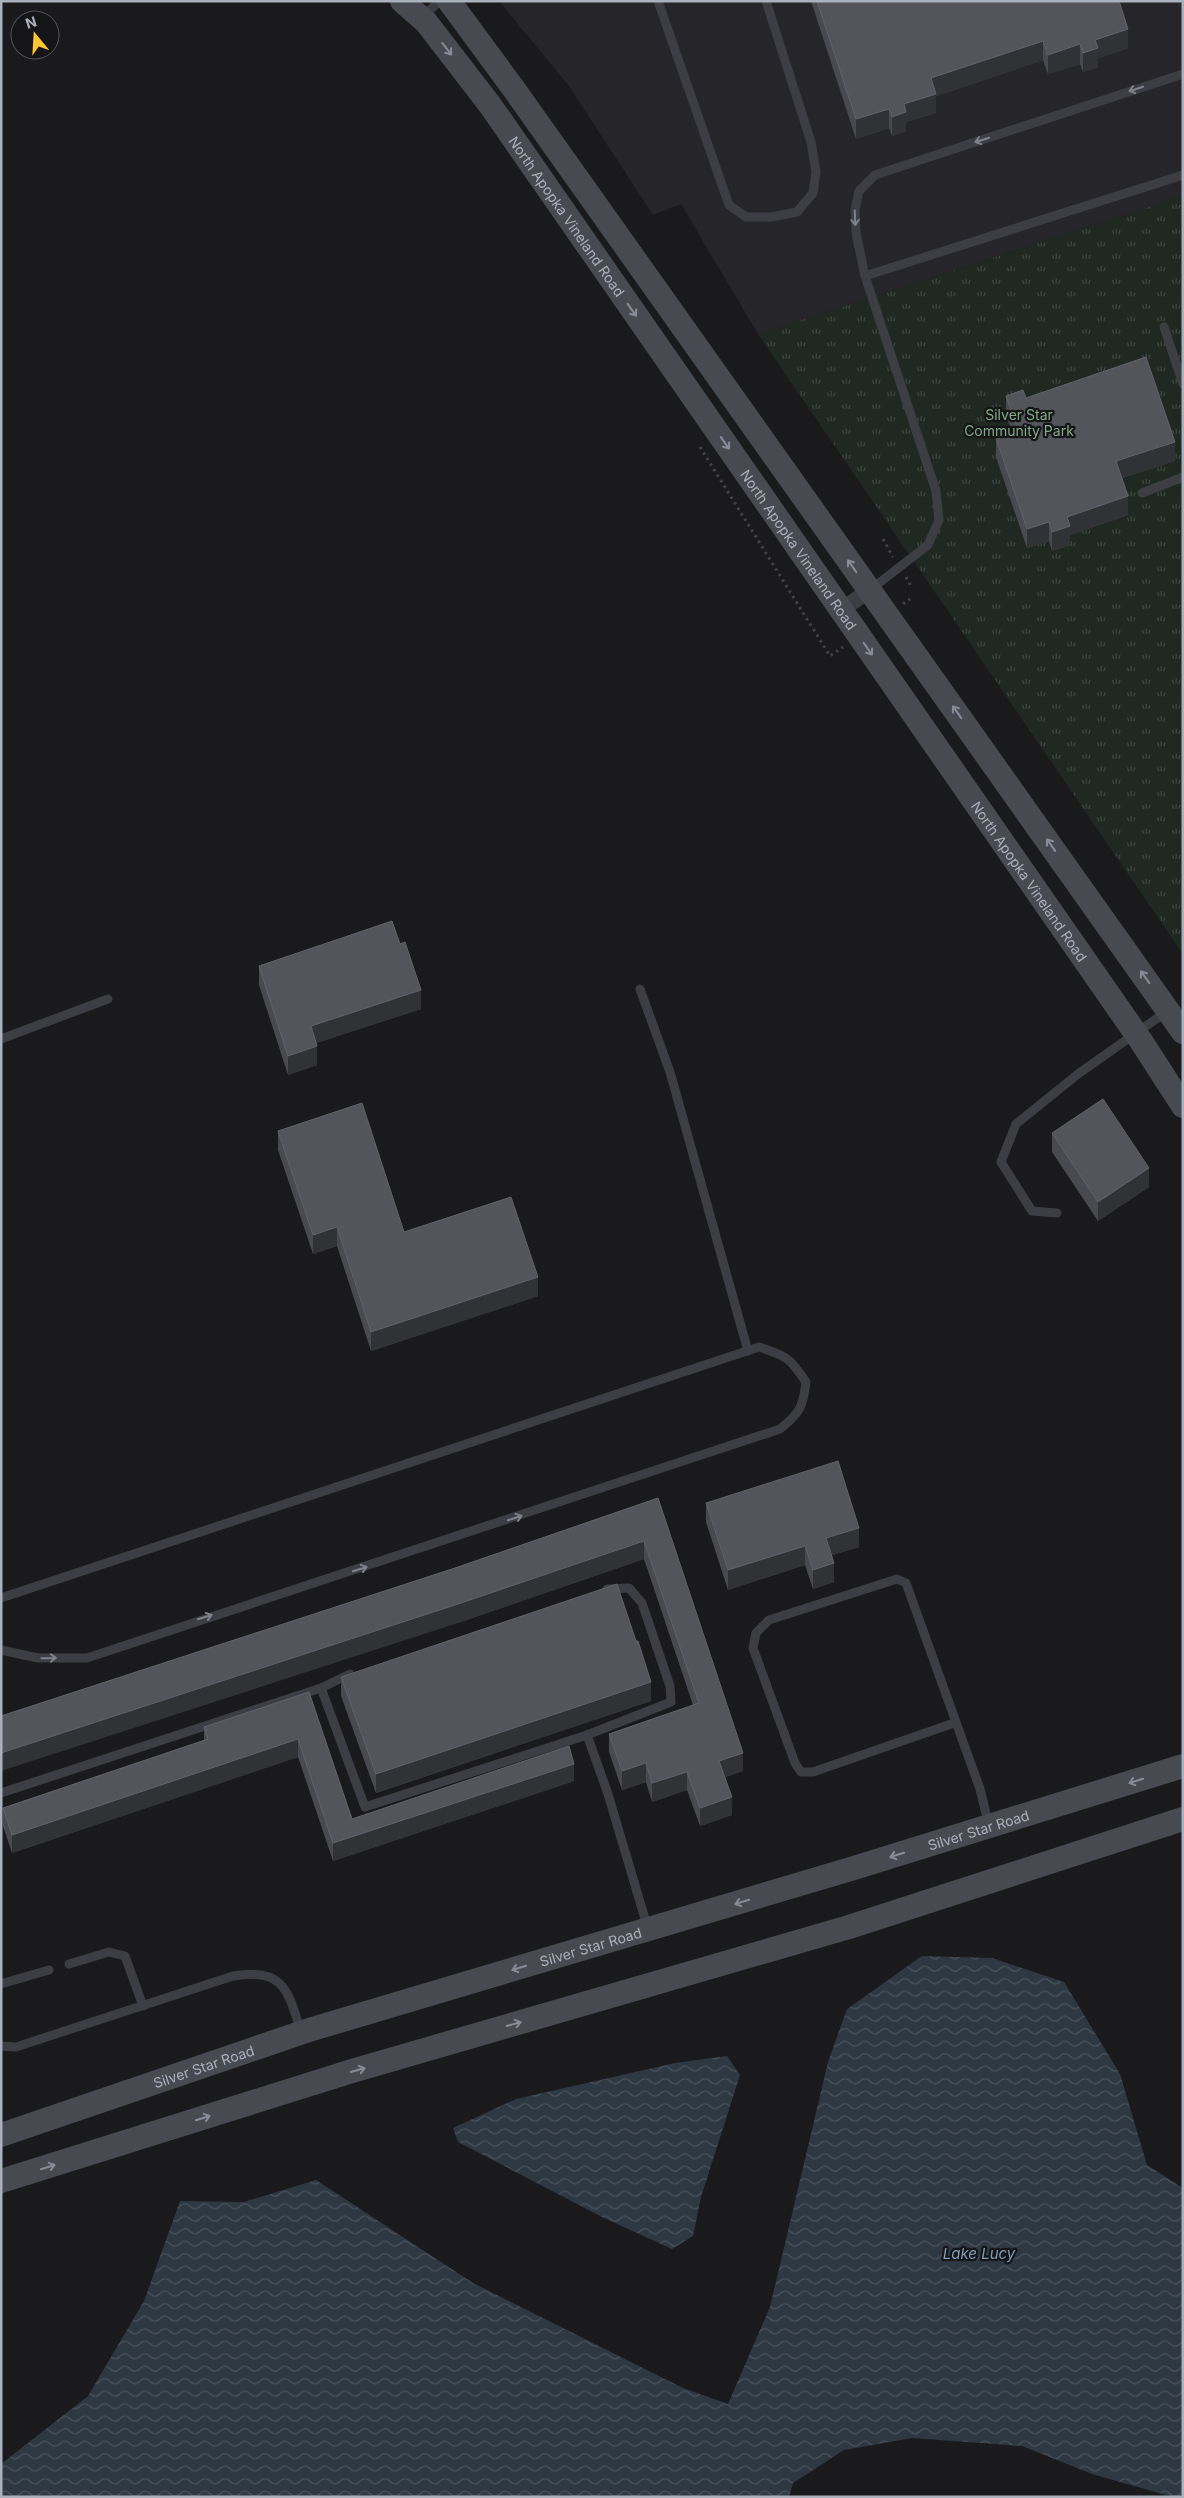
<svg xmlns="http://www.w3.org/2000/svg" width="1184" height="2498" viewBox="0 0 1184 2498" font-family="Inter,sans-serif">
<defs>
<pattern id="park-tufts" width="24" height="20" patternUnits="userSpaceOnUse" patternTransform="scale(1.25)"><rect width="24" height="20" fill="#1f2921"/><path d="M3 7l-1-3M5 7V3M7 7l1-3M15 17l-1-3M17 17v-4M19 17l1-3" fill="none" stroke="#3d463f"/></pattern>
<pattern id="water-waves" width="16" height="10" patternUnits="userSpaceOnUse" patternTransform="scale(1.25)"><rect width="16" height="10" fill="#2e3843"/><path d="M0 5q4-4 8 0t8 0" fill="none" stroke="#4a525c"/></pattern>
</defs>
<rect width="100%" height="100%" fill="#1a1a1d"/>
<path fill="#26262a" d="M499,1H1183V196L758,334L681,204L653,215L569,86Z"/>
<path fill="url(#park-tufts)" d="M1183,196V954L758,334Z"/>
<g fill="url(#water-waves)">
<path d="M922,1956L992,1958L1064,1982L1120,2074L1147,2165L1183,2188V2497H1173L1092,2474L1022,2446L912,2438L844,2450L793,2483L789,2497H1V2464L88,2396L144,2301L180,2201L244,2202L316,2180L473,2283L683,2388L728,2404L770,2307L828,2062L847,2009Z"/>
<path d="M727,2056L740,2075L701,2197L693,2236L672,2249L602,2217L458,2142L453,2128L516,2099L675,2063Z"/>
</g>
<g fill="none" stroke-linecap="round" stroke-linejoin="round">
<g stroke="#404249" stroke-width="3" stroke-dasharray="2.5 4" stroke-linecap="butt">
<path d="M700,447L830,656L843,647"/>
<path d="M883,539L893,557"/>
<path d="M906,577L912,588"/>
<path d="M903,604L910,599"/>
</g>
<g stroke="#3d3d44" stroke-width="9">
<path d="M658,1L729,205L746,217H771L797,212L813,193L816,172L811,142L766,1"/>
<path d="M422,18L439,1"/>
<path d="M865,276L1183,175"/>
<path d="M1164,327L1183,384"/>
<path d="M1142,493L1183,477"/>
<path d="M870,590L928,545L939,520L936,491L865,276L856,233L855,210L859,191L875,175L1183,74"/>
<path d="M640,989L670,1072L748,1351"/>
<path d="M1,1039L108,999"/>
<path d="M1057,1213L1032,1211L1001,1162L1016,1124L1078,1074L1166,1012"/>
<path d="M1,1598L759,1347C787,1356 790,1358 806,1382C803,1407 800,1413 780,1429L87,1658H38L1,1650"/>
<path d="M321,1688L350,1674"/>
<path d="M954,1723L813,1772H801L795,1763L753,1648L756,1633L769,1620L897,1579L906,1583L980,1789L989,1826"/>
<path d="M587,1735L671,1702L670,1686L642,1603L629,1588L607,1589"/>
<path d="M1,1793L321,1688L365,1807L587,1735L608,1794L648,1929"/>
<path d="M69,1964L109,1952L125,1956L143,2006"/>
<path d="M1,1984L49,1970"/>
<path d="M1,2046L16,2047L233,1976C284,1967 288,1991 301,2032"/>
</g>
<path stroke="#3d3d44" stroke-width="16" d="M841,610L870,590"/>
<g stroke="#484a52" stroke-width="24">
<path id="s1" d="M402,1L426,22L490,105L1141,1041L1183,1106"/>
<path d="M449,1L516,92L1183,1032"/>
<path id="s2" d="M1,2135L309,2030L854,1868L1183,1766"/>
<path d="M1,2181L352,2071L849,1927L1183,1819"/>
</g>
</g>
<g fill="#484a4f">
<path d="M811,1H1119L1128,48L1098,58V67L1083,72L1080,64L1048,74L1043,60L936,96V113L906,122V131L892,136L889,128L856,139Z"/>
<path d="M1006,396L1175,461L1122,478L1128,515L1070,535V545L1052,551L1049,541L1027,548L996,457V438L1012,432L1006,415Z"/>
<path d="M259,966L421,1009L316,1043L317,1065L288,1075L259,985Z"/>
<path d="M278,1131L404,1232L538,1296L371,1351L337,1246L313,1254L278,1150Z"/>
<path d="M1052,1133L1149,1187L1098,1221L1052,1152Z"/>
<path d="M658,1498L743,1771L725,1777L732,1815L700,1826L687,1790L652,1802L646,1782L622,1790L609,1752V1734L693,1705L644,1559L458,1623L455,1568Z"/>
<path d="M706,1503L859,1547L832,1555L834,1582L813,1589L805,1565L728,1590L706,1522Z"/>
<path d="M341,1677L651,1701L376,1793L341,1696Z"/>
<path d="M309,1692L352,1819L574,1781L333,1861L298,1757L12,1853L3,1826V1808L204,1741V1727Z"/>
</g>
<g fill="#313236">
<path d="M1128,29V48L1098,58V67L1083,72V53L1095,40Z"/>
<path d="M1043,41V60L936,96V113L906,122V131L892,136V117L904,104L931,78Z"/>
<path d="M1080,44V64L1048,74V55Z"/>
<path d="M889,109V128L856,139V119Z"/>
<path d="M1175,442V461L1116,480V461Z"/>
<path d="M1128,496V515L1070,535V545L1052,551V532L1067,517Z"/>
<path d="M1049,522V541L1027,548V529Z"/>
<path d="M421,990V1009L311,1045V1026Z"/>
<path d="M317,1046V1065L288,1075V1056Z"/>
<path d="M1149,1168V1187L1098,1221V1202Z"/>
<path d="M337,1227V1246L313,1254V1235Z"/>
<path d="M538,1277V1296L371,1351V1332Z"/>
<path d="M859,1528V1547L826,1557V1538Z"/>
<path d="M644,1541V1559L458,1623L1,1771V1753Z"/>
<path d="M805,1546V1565L728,1590V1570Z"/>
<path d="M834,1563V1582L813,1589V1570Z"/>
<path d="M651,1682V1701L376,1793V1774Z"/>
<path d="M298,1739V1757L12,1853V1835Z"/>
<path d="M743,1753V1771L719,1779V1761Z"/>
<path d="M646,1763V1782L622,1790V1771Z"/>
<path d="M574,1764V1781L333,1861V1843Z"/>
<path d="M687,1772V1790L652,1802V1783Z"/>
<path d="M732,1797V1815L700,1826V1808Z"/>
</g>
<g fill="#53555b" stroke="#61636a">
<path d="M817,1H1119L1128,29L1095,40L1098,48L1083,53L1080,44L1048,55L1043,41L931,78L936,94L904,104L906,112L892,117L889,109L856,119Z"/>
<path d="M1146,357L1175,442L1116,461L1128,496L1067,517L1070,526L1052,532L1049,522L1027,529L996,438L1018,430L1006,396L1023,390L1026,398Z"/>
<path d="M392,921L400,944L405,942L421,990L311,1026L317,1046L288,1056L259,966Z"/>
<path d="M1103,1099L1149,1168L1098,1202L1052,1133Z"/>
<path d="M362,1103L404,1232L511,1197L538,1277L371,1332L337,1227L313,1235L278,1131Z"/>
<path d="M838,1461L859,1528L826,1538L834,1563L813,1570L805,1546L728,1570L706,1503Z"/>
<path d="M658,1498L743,1753L719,1761L732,1797L700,1808L687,1772L652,1783L646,1763L622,1771L609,1734L699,1703L644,1541L458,1604L1,1753V1716L455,1568Z"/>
<path d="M617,1584L636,1641H638L651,1682L376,1774L341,1677Z"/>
<path d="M309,1692L352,1819L569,1746L574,1764L333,1843L298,1739L12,1835L3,1808L208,1739L204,1727Z"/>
</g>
<defs><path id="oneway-shaft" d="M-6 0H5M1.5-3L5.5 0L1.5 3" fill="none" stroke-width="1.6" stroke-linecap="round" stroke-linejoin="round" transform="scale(1.25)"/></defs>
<g stroke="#888c98">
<use href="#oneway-shaft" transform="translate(447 49) rotate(52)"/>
<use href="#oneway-shaft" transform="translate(632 310) rotate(55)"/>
<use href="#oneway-shaft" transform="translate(725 443) rotate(55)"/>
<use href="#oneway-shaft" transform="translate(852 566) rotate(-125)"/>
<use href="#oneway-shaft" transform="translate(868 649) rotate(55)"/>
<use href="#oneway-shaft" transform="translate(957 712) rotate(-125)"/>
<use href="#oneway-shaft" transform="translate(1051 845) rotate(-125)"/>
<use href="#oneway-shaft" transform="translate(1145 977) rotate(-125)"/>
<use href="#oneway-shaft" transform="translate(1136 1781) rotate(163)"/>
<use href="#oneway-shaft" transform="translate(897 1855) rotate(163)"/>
<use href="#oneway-shaft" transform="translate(742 1902) rotate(163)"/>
<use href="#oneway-shaft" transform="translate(519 1968) rotate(163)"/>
<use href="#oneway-shaft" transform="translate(514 2024) rotate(-16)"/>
<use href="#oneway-shaft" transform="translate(358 2070) rotate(-16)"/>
<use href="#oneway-shaft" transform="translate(203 2118) rotate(-17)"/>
<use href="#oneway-shaft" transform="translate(48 2167) rotate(-17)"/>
</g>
<g stroke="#7f828d">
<use href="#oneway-shaft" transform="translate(1136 89) rotate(162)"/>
<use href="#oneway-shaft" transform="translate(982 140) rotate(162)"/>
<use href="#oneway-shaft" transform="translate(855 218) rotate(88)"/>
<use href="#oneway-shaft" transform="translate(515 1518) rotate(-18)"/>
<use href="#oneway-shaft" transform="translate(360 1569) rotate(-17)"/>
<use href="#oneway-shaft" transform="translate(205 1617) rotate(-17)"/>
<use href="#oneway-shaft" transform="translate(49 1658) rotate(-1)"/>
</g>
<g text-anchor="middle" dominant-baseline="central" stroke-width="4.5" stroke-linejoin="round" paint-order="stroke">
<g font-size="14" fill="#abb0bd" stroke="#151518">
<text stroke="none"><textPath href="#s1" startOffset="272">North Apopka Vineland Road</textPath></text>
<text stroke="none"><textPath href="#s1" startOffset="678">North Apopka Vineland Road</textPath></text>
<text stroke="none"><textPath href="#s1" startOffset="1082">North Apopka Vineland Road</textPath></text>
<text stroke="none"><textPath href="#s2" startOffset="1024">Silver Star Road</textPath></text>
<text stroke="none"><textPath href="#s2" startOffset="619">Silver Star Road</textPath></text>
<text stroke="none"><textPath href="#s2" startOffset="214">Silver Star Road</textPath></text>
</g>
<g font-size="14" fill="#81aa86" stroke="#151518">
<text x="1019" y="414">Silver Star<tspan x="1019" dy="16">Community Park</tspan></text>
</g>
<g font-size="15" font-style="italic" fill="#809cbb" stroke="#151518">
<text x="979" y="2253">Lake Lucy</text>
</g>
</g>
<rect width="1184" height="2498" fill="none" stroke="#abb0bd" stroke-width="5"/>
<g transform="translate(35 35) rotate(342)"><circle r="24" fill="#151518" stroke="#51535a"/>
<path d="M0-4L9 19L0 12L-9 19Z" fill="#ffc530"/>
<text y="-8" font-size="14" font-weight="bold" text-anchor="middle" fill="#abb0bd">N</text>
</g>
</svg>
